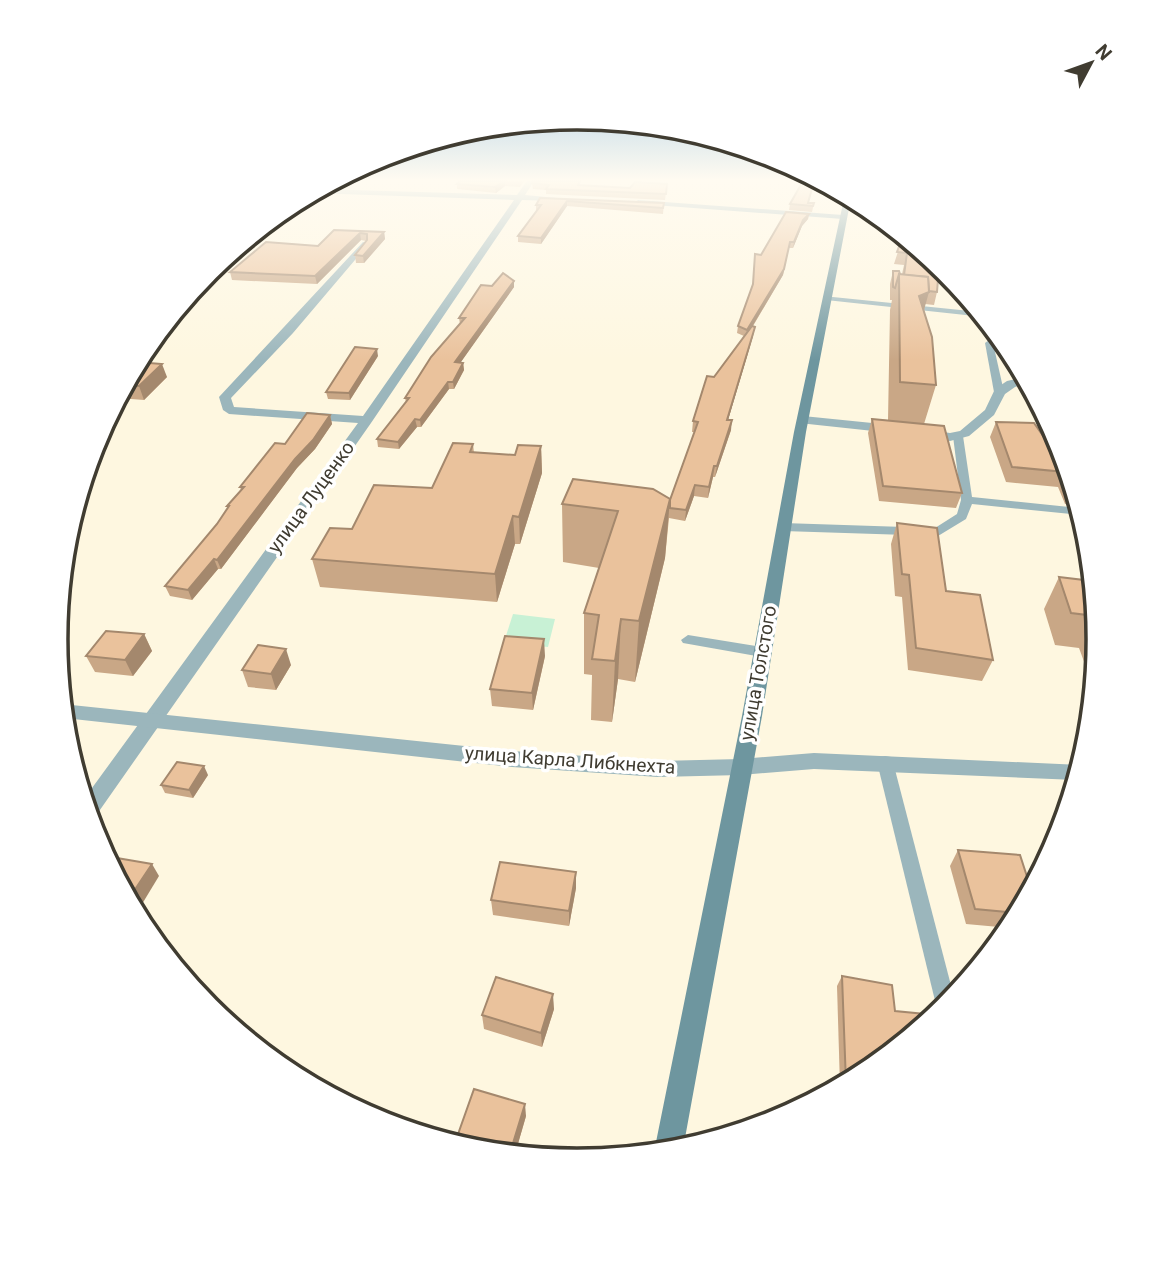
<svg xmlns="http://www.w3.org/2000/svg" width="1154" height="1278" viewBox="0 0 1154 1278" font-family="Roboto,sans-serif">
<rect width="100%" height="100%" fill="#fef7e0"/>
<path fill="#c8f1d5" d="M513,614L555,619L548,647L504,642Z"/>
<g fill="none" stroke-linecap="round" stroke-linejoin="round">
<g fill="#9bb6bc" fill-rule="evenodd">
<path d="M823,296L980,312L984,317L826,300H823Z"/>
<path d="M989,340L993,343L1004,392L999,395L994,392L985,343Z"/>
<path d="M958,433L963,436L972,497L1079,508L1081,515L972,504L966,519L938,536L783,531L777,527L783,523L935,528L957,514L961,500L953,436Z"/>
<path d="M688,635L762,647L769,652L762,657L683,643L681,640Z"/>
<path d="M885,756L891,757L893,762L954,997L938,1013L877,762L879,757Z"/>
</g>
<g fill="#9bb6bc" fill-rule="evenodd">
<path d="M527,181H534L525,195L567,199L563,201L522,200L371,423L95,817L90,819L84,799L358,423L229,414L223,410L219,397L363,242L366,243V247L293,333L231,398L234,407L363,416L514,200L312,193L319,189L517,195Z"/>
<path d="M637,200L843,215L847,217L843,219L640,204Z"/>
<path d="M1025,377L1028,383L1015,387L1005,394L994,415L969,436L950,441L923,437L917,433L923,429L950,433L960,431L985,410L995,389L1007,381Z"/>
<path d="M803,416L892,425L898,429L892,433L799,423L797,420Z"/>
</g>
<path fill="#9bb6bc" fill-rule="evenodd" d="M62,704L512,751L658,761L741,759L814,753L1081,765L1076,780L814,769L741,775L658,777L512,767L64,718Z"/>
<path fill="#6e969f" fill-rule="evenodd" d="M845,194L851,198L806,432L762,716L683,1149L654,1152L742,716L794,432Z"/>
</g>
<g fill="#c9a786">
<path d="M460,181H524L520,187L505,186L496,193L457,189V184Z"/>
<path d="M801,181H821L820,185H814L808,203H814L812,212L789,210L790,204L802,184Z"/>
<path d="M532,183L582,185L630,188L667,184L665,200L546,194V190L533,189Z"/>
<path d="M540,198L664,203L663,214L567,206L541,244L518,242V236L538,211L536,210V205Z"/>
<path d="M809,214L808,219L802,226L793,248H789L783,275L753,326V336L728,420L731,430L715,477H713L708,498L694,496L685,521L669,518L665,558L635,682L618,679L612,722L591,720L592,675L584,674V613L599,568L563,562L562,504L670,499L695,432H692L693,421L714,377L744,336L737,333L738,326L753,286L761,255Z"/>
<path d="M334,230L384,232L385,239L364,263H356L355,255L366,241L361,240L317,284L232,280L230,272L318,246Z"/>
<path d="M903,236L930,265L937,292L934,305L925,304L924,310L936,385L924,424L962,493L956,508L879,501L868,433L872,419L888,420L890,310L892,300H890V284L893,271L902,274L904,265L894,264Z"/>
<path d="M514,281V287L460,363H463L464,370L454,389H449L421,427H417L399,449L378,447L377,439L406,402L405,398L460,324L459,318L492,286Z"/>
<path d="M378,356L350,400L328,399L326,392Z"/>
<path d="M137,362L167,377L144,400L118,398Z"/>
<path d="M330,415L332,424L315,449L297,468L221,569H218L192,600L170,596L165,586L217,524L228,508L227,506L241,490L240,487L285,444Z"/>
<path d="M996,422L1058,458L1059,457H1064L1088,538L1089,549L1083,548L1070,517L1075,505L1065,504L1058,487L1006,482L990,437Z"/>
<path d="M473,444L474,453L515,455L541,446L542,473L520,544H515L497,602L320,587L312,559L432,488Z"/>
<path d="M897,523L946,591L993,660L982,681L908,670L902,597L895,596L891,544Z"/>
<path d="M1059,577L1092,581L1098,639L1093,686L1079,648L1055,645L1044,609Z"/>
<path d="M144,634L152,651L133,676L95,672L86,656Z"/>
<path d="M545,656L533,710L492,706L490,689Z"/>
<path d="M291,665L276,690L248,687L242,670Z"/>
<path d="M208,775L193,798L165,793L161,785Z"/>
<path d="M958,850L1031,889L1010,928L966,924L950,866Z"/>
<path d="M576,872V888L569,926L493,915L491,900Z"/>
<path d="M842,976L895,1011L866,1072L840,1086L837,986Z"/>
<path d="M554,1009L542,1047L484,1029L482,1015Z"/>
<path d="M526,1116L515,1154L475,1150L460,1145L457,1137Z"/>
</g>
<g fill="#a4886d">
<path d="M505,181V186L496,193L495,187Z"/>
<path d="M567,201V206L541,244V238Z"/>
<path d="M809,214L808,219L802,226L793,248L794,242L803,220Z"/>
<path d="M384,232L385,239L364,263L363,256Z"/>
<path d="M360,233L361,240L317,284L315,276Z"/>
<path d="M790,242L783,275L746,337L747,330Z"/>
<path d="M514,281V287L456,369L455,362Z"/>
<path d="M929,292L919,328V296Z"/>
<path d="M755,327L753,336L725,430L727,420Z"/>
<path d="M377,349L378,356L350,400L349,393Z"/>
<path d="M463,363L464,370L454,389L453,382Z"/>
<path d="M162,364L167,377L144,400L139,386Z"/>
<path d="M448,382L449,389L421,427L420,420Z"/>
<path d="M330,415L332,424L315,449L297,468L221,569L217,560Z"/>
<path d="M415,419L417,427L399,449L398,442Z"/>
<path d="M732,420L731,430L715,477L717,466Z"/>
<path d="M541,446L542,473L520,544L519,517Z"/>
<path d="M714,466L713,477L708,498L709,487Z"/>
<path d="M695,485L694,496L685,521L686,510Z"/>
<path d="M670,499L665,558L635,682L639,621Z"/>
<path d="M513,516L515,544L497,602L495,574Z"/>
<path d="M214,559L218,569L192,600L188,590Z"/>
<path d="M621,619L618,679L612,722L615,661Z"/>
<path d="M144,634L152,651L133,676L125,660Z"/>
<path d="M544,639L545,656L533,710L532,693Z"/>
<path d="M286,649L291,665L276,690L271,674Z"/>
<path d="M70,744L78,757L73,763L68,747Z"/>
<path d="M204,766L208,775L193,798L189,790Z"/>
<path d="M152,864L159,876L136,914L128,900Z"/>
<path d="M576,872V888L569,926V911Z"/>
<path d="M553,994L554,1009L542,1047L541,1033Z"/>
<path d="M525,1104L526,1116L515,1154L510,1153Z"/>
</g>
<g fill="#eac29c" stroke="#a4886d" stroke-width="2">
<path d="M460,181H504L495,187L457,184Z"/>
<path d="M533,181H580L578,185L630,188L635,182L667,184L666,194L546,189L549,185L532,183Z"/>
<path d="M803,181H814L808,203H814L813,206L790,204Z"/>
<path d="M540,198L664,203L663,208L567,201L541,238L518,236L541,205H536Z"/>
<path d="M786,212L809,214L803,220L794,242H790L784,269L747,330L738,326L753,284L755,254L761,255Z"/>
<path d="M334,230L384,232L363,256L355,255L367,240V234L360,233L315,276L230,272L266,242L318,246Z"/>
<path d="M903,236L931,259L930,265L939,266L937,292L929,291L928,277L904,275L907,253L897,252Z"/>
<path d="M893,271H899L900,274H899L895,288L893,287Z"/>
<path d="M503,273L514,281L455,362L463,363L453,382H448L420,420L415,419L398,442L377,439L409,398H405L431,357L465,318H459L481,285L492,286Z"/>
<path d="M899,274L928,277L929,292L919,296L932,337L936,385L900,382Z"/>
<path d="M752,326L755,327L727,420H732L717,466H714L709,487L695,485L686,510L670,508V500L698,422L693,421L707,376L714,377Z"/>
<path d="M355,347L377,349L349,393L326,392Z"/>
<path d="M137,362L162,364L139,386L125,385Z"/>
<path d="M307,413L330,415L313,440L295,459L217,560L214,559L188,590L165,586L217,524L229,506H227L244,487H240L275,443L285,444Z"/>
<path d="M872,419L944,426L962,493L883,486Z"/>
<path d="M996,422L1034,423L1062,463L1059,457H1064L1073,489L1065,472L1012,467Z"/>
<path d="M453,443L473,444L470,452L515,455L518,445L541,446L519,517L513,516L495,574L312,559L330,528L352,529L374,485L432,488Z"/>
<path d="M573,479L653,489L670,499L639,621L621,619L615,661L592,659L599,615L584,613L618,511L562,504Z"/>
<path d="M897,523L937,528L946,591L980,595L993,660L916,648L909,575L902,574Z"/>
<path d="M1059,577L1092,581L1096,616L1071,613Z"/>
<path d="M106,631L144,634L125,660L86,656Z"/>
<path d="M505,636L544,639L532,693L490,689Z"/>
<path d="M258,645L286,649L271,674L242,670Z"/>
<path d="M177,762L204,766L189,790L161,785Z"/>
<path d="M958,850L1020,855L1031,889L1019,913L975,909Z"/>
<path d="M117,858L152,864L128,900L111,866Z"/>
<path d="M500,862L576,872L569,911L491,900Z"/>
<path d="M842,976L892,985L895,1011L936,1015L866,1072L846,1083Z"/>
<path d="M496,977L553,994L541,1033L482,1015Z"/>
<path d="M474,1089L525,1104L510,1153L457,1137Z"/>
</g>
<linearGradient id="sky" x2="0" y2="1"><stop stop-color="#7fb7e0"/><stop offset="0.5" stop-color="#fffbf1"/><stop offset="1" stop-color="#fffbf1" stop-opacity="0"/></linearGradient>
<rect width="1154" height="360" fill="url(#sky)"/>
<g text-anchor="middle" dominant-baseline="central" stroke-width="7" stroke-linejoin="round" paint-order="stroke">
<g font-size="19" fill="#403c31" stroke="#fff">
<text transform="translate(311 497) rotate(-54)">улица Луценко</text>
<text transform="translate(758 673) rotate(-80)">улица Толстого</text>
<text transform="translate(570 760) rotate(4)">улица Карла Либкнехта</text>
</g>
</g>
<path d="M0 0H1154V1278H0ZM68 639a509 509 0 1 1 1018 0a509 509 0 1 1-1018 0Z" fill="#fff" fill-rule="evenodd"/>
<path fill="none" stroke="#403c31" stroke-width="3.5" d="M68 639a509 509 0 1 1 1018 0a509 509 0 1 1-1018 0Z"/>
<g transform="translate(1091 63) rotate(49)" stroke="#ffffff" stroke-width="5" paint-order="stroke">
<path d="M0-5L12 26L0 18L-12 26Z" fill="#403c31"/>
<text y="-10" font-size="19" font-weight="bold" text-anchor="middle" fill="#403c31">N</text>
</g>
</svg>
